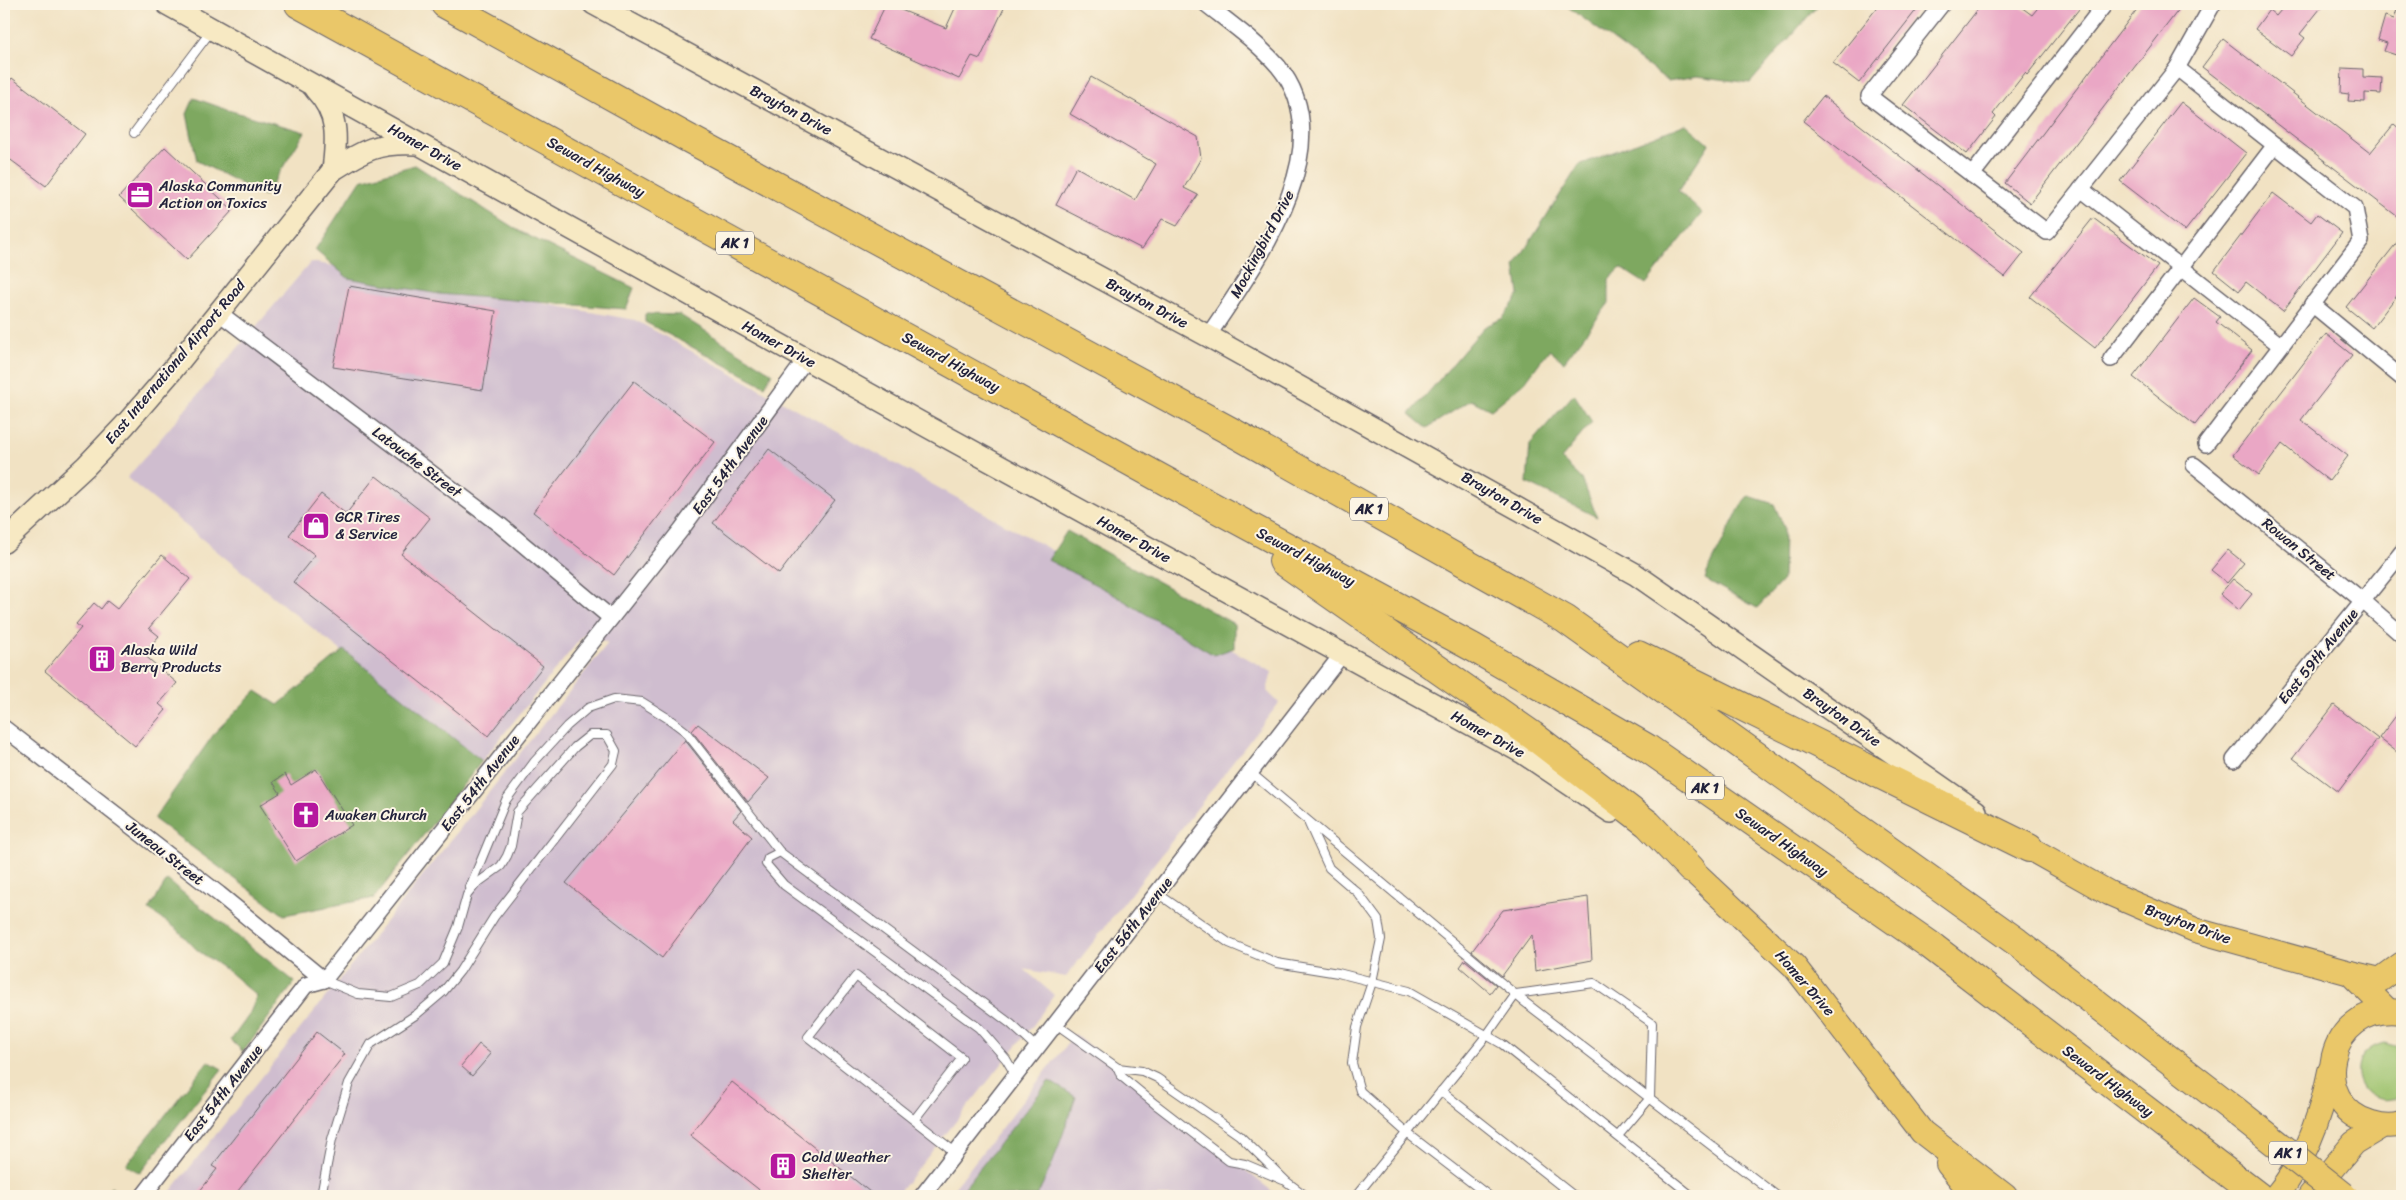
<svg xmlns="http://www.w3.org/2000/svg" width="2406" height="1200" viewBox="0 0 2406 1200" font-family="Sriracha,sans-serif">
<rect width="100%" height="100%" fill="#fcf5e5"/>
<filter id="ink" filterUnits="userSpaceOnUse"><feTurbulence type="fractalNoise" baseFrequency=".02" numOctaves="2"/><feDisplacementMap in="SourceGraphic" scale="10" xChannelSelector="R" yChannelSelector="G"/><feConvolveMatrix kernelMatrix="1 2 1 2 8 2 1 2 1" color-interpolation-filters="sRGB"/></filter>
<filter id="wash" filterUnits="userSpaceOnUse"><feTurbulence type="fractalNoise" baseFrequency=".0096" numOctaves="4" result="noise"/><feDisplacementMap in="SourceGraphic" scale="20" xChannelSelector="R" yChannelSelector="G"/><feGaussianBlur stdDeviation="1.12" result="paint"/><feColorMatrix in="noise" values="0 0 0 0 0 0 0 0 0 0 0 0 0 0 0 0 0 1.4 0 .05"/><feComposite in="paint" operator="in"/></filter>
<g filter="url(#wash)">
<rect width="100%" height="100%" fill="#f1e2c3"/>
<g fill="#cfbdcf">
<path d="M311,262L635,320L1272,672L1267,691L1279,703L1066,977L1024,969L1054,995L1034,1024L896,1196H167L608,643L585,633L482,761L292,612L127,478Z"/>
<path d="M1075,1034L1278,1196H948Z"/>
</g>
<path fill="#9dc26d" stroke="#607254" d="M2384,1043L2402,1048V1095C2361,1117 2336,1055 2384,1043Z"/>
<g fill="#7ea860" stroke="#50654e">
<path d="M1564,4H1819L1750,83L1697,76L1668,81Z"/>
<path d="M194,98L228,110L305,132L265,196L197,161L187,114Z"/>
<path d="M1686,124L1709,144L1678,191L1702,213L1646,284L1621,268L1609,279V303L1564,362L1549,350L1525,382L1491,410L1471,400L1427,428L1410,414L1484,327L1503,318L1519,295L1515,265L1579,165Z"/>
<path d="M415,165L519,231L634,288L626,309L439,294L348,278L315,250L361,180Z"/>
<path d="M645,314L680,315L772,373L765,386L645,322Z"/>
<path d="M1574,394L1592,422L1561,459L1582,479L1597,517L1527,483L1530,444Z"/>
<path d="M1749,496L1774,504L1784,527L1783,580L1757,608L1705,579L1707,573L1741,505Z"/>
<path d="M1067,531L1234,624V648L1214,655L1106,590L1048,560Z"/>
<path d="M344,650L482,761L374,898L284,915L154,819L216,731L256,691L278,705Z"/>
<path d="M167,880L295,982L243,1052L231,1040L249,1015L257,996L229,972L197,950L177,929L149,910Z"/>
<path d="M208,1061L222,1069L140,1173L126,1165Z"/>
<path d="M1049,1081L1076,1097L1053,1162L1037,1196H958Z"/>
<path d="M111,1187L122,1196H104Z"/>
</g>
<g id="blocks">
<g fill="#eaa7c5">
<path d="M886,4L946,28L957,4H1006L980,59L972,56L959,79L869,39Z"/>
<path d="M1880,4H1921L1859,83L1833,63Z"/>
<path d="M1982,4H2017L2032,15L2041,4H2083L2027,75L2025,73L1993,114L1996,117L1967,154L1903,105Z"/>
<path d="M2141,4H2183L2030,203L2005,183Z"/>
<path d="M2286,4H2324L2300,34L2305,38L2291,56L2255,29L2269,10L2276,16Z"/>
<path d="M2399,4L2402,5V57L2384,51L2387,43L2378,40L2385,16L2394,19Z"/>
<path d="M2223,39L2370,153L2394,124L2402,131V220L2202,67Z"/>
<path d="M2342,68L2363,69V77L2382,78L2381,94L2365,93V102L2348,101L2349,94L2341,93Z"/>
<path d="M1091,77L1198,137L1201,158L1184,188L1198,195L1177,226L1162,219L1142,249L1056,205L1076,167L1135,200L1156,164L1070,114Z"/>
<path d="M12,78L85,134L46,186L4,155V89Z"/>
<path d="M1823,96L2024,253L2005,277L1803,121Z"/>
<path d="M2181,102L2246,153L2185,231L2120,181Z"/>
<path d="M165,147L233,210L187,260L119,197Z"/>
<path d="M2273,193L2311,222L2317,214L2342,233L2283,311L2246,282L2239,291L2214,271Z"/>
<path d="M2093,218L2158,266L2095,348L2030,297Z"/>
<path d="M2402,236V289L2372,328L2346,307Z"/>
<path d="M349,286L496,311L483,390L333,367Z"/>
<path d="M2194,298L2220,317L2216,322L2252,350L2195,425L2133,377Z"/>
<path d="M2326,334L2352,355L2301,420L2348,456L2329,481L2282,444L2259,475L2233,455Z"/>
<path d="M634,381L715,442L614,575L533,512Z"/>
<path d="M769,449L835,500L779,574L713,523Z"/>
<path d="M376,476L430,518L401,554L543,666L488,736L293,582L315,555L289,535L321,494L346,514Z"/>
<path d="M2228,550L2244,563L2227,583L2211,570Z"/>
<path d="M162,555L190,579L149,628L159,636L143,654L177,683L159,704L166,710L135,746L45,671L81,628L76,624L94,603L101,609L107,601L117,609Z"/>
<path d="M2233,579L2252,594L2239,610L2220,594Z"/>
<path d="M2334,705L2378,739L2338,792L2293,758Z"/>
<path d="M2402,708V756L2379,738Z"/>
<path d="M698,724L769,778L748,802L692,731Z"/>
<path d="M685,740L741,811L733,820L752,837L662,958L566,883Z"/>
<path d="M316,769L352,825L296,861L260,805L280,793L273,782L285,774L291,785Z"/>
<path d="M1588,897L1592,960L1535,971L1532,935L1502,976L1472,951L1503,910Z"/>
<path d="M1465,960L1496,985L1490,993L1460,967Z"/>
<path d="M317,1032L345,1054L234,1196H196L217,1169L212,1166Z"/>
<path d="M479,1044L491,1054L472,1076L461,1066Z"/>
<path d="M732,1082L875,1196H767L690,1135Z"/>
</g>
</g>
</g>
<g filter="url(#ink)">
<use href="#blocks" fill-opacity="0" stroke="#6a656b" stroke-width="1"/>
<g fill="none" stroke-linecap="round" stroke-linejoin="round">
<g stroke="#6a656b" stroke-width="10">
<g id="service">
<path d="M134,133L211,31"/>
<path d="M1250,772L1522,1000L1777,1196"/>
<path d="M1309,824L1329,868L1358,893L1378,920L1381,939L1372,982L1357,1027L1352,1063L1360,1091L1407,1133L1489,1196"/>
<path d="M470,887L506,800L535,761L567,726L588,708L614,699L642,702L669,719L685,731L780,852"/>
<path d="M1157,893L1229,943L1277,963L1338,973L1409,991L1502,1044L1692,1196"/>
<path d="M1056,1024L1118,1068L1142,1071L1157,1078L1239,1135L1287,1182L1306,1196"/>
<path d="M1118,1068L1121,1076L1155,1104L1229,1161L1245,1164L1283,1180"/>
<path d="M1016,1076L1006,1059L979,1028L784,885L766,864L768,858L780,852L1011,1024L1037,1048"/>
<path d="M1441,1091L1574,1196"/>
<path d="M914,1120L962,1058L856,976L808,1037L956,1153"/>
<path d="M321,1196L332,1139L349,1083L371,1044L417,1014L443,992L460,971L494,917L613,764L616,751L607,735H590L575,747L517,812L511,846L507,856L501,866L476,884L467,895L458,927L443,963L420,985L391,997L358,994L324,980"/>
<path d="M1356,1196L1487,1035L1516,994L1594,983L1652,1023L1650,1098L1618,1136"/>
</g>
</g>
<g stroke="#6a656b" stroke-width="18">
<g id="minor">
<path d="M1206,4C1230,23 1257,42 1278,66C1345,146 1254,267 1208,336"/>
<path d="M1942,4L1869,96L2047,232L2177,68L2213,4"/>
<path d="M2177,68L2355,208L2361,241L2206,444"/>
<path d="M1972,175L2105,4"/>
<path d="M2081,189L2280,345"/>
<path d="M2312,304L2402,378"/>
<path d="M218,312L500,525L611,618"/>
<path d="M2111,359L2275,145"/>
<path d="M2194,465L2363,601L2402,635"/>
<path d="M4,728L219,894L324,980"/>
<path d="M2234,760L2402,552"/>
<path d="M143,1196L306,985L324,980L681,530L806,359"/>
<path d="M922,1196L1343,653"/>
</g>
</g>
<g stroke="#6a656b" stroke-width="24">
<g id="secondary">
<path d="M167,4L930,428L1523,753L1611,812"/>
<path d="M594,4L1208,336L1635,574L1976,811"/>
<path d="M315,89C339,114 337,138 333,170"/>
<path d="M4,542L86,466L125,425L170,373L333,170C364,150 378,142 416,144"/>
</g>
</g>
<g stroke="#6a656b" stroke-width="26">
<g id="primary">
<path d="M2029,848L2109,893L2195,930L2350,973L2388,1011"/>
<path d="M1691,869L1794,966L1922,1132L2005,1196"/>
<path d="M2350,973L2380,980L2402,964"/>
<path d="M2401,1012C2326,1002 2306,1105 2372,1123C2382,1126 2392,1127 2402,1124"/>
<path d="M1948,1164L1974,1196"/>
<path d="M2276,1196C2306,1160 2321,1116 2330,1071"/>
<path d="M2310,1196L2354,1143L2382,1126"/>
</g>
</g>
<g stroke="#6a656b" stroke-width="30">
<g id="motorway">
<path d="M299,4L1171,484L1474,648L1647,748L1930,945L2258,1196"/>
<path d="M445,4L686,137L1234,433L1565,619L2017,942L2233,1109"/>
<path d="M1283,561L1532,735L1648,824L1691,869"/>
<path d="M1638,655L2029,848"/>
</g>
</g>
<use href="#service" stroke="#fff" stroke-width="8"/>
<use href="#minor" stroke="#fff" stroke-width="15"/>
<use href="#secondary" stroke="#f7e9c3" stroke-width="21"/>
<use href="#primary" stroke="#eac769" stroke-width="24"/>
<use href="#motorway" stroke="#eac769" stroke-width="28"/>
<g stroke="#6a656b" stroke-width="30" stroke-linecap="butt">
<path id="motorway-bridge" d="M2233,1109L2343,1196"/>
</g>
<use href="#motorway-bridge" stroke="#eac769" stroke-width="28"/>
</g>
</g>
<defs>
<g id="office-square" transform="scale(1.4375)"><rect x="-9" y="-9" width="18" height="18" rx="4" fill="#b5179e" stroke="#fcf5e5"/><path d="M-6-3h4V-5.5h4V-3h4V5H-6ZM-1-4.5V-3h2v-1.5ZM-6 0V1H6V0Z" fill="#fff"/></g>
<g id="shop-square" transform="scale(1.4375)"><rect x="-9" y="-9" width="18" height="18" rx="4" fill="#b5179e" stroke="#fcf5e5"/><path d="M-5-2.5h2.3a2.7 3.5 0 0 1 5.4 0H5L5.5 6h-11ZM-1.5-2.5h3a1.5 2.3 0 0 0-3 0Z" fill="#fff"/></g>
<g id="building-square" transform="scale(1.4375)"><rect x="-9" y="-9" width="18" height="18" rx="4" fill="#b5179e" stroke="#fcf5e5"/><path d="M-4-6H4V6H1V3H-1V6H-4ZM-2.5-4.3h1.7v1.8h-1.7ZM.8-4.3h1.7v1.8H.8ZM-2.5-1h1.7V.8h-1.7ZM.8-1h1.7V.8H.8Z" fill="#fff"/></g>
<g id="church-square" transform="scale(1.4375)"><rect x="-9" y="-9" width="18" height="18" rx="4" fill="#b5179e" stroke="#fcf5e5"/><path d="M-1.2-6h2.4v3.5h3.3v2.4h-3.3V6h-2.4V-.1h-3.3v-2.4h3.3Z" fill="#fff"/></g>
</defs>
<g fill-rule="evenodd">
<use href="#office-square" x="140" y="195"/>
<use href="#shop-square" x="316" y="526"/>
<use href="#building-square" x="102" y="659"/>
<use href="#church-square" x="306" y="815"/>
<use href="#building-square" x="783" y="1166"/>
</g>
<g text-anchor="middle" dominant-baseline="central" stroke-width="4" stroke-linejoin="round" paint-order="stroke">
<g fill="#fcf5e5" stroke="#63616e" stroke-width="1">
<rect x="716" y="231.5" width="38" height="23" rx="4"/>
<rect x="1350" y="497.5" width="38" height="23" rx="4"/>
<rect x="1686" y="776.5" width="38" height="23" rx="4"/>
<rect x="2269" y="1141.5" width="38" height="23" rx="4"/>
</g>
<g font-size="14" font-weight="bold" fill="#22223b">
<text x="735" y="243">AK 1</text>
<text x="1369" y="509">AK 1</text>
<text x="1705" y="788">AK 1</text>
<text x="2288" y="1153">AK 1</text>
</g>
<g font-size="15" fill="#22223b" stroke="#fcf5e5">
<text transform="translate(791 110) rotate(28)">Brayton Drive</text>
<text transform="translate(425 147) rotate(29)">Homer Drive</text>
<text transform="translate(596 167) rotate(29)">Seward Highway</text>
<text transform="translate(1262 244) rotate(-62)">Mockingbird Drive</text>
<text transform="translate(1147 303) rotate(28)">Brayton Drive</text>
<text transform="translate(779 344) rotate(29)">Homer Drive</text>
<text transform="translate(175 362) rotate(-50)">East International Airport Road</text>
<text transform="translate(951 362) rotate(29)">Seward Highway</text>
<text transform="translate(417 462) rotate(37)">Latouche Street</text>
<text transform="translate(730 465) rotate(-54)">East 54th Avenue</text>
<text transform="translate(1502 498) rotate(30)">Brayton Drive</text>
<text transform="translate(1134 539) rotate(29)">Homer Drive</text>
<text transform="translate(2299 549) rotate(39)">Rowan Street</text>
<text transform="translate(1306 557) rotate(28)">Seward Highway</text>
<text transform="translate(2318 656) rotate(-51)">East 59th Avenue</text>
<text transform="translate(1842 717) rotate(35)">Brayton Drive</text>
<text transform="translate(1488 734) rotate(29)">Homer Drive</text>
<text transform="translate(480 783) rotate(-52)">East 54th Avenue</text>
<text transform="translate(1782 842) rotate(35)">Seward Highway</text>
<text transform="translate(165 853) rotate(38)">Juneau Street</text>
<text transform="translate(2188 924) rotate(20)">Brayton Drive</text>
<text transform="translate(1133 925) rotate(-52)">East 56th Avenue</text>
<text transform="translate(1805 983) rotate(49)">Homer Drive</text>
<text transform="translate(2108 1081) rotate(37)">Seward Highway</text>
<text transform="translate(223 1093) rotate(-52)">East 54th Avenue</text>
</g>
<g font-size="15" fill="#22223b" stroke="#fcf5e5" text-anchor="start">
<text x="159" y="186">Alaska Community<tspan x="159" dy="17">Action on Toxics</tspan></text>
<text x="335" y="517">GCR Tires<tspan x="335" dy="17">&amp; Service</tspan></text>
<text x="121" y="650">Alaska Wild<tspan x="121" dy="17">Berry Products</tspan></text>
<text x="325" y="815">Awaken Church</text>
<text x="802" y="1157">Cold Weather<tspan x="802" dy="17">Shelter</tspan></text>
</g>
</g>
<rect width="2406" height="1200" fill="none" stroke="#fcf5e5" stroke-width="20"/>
</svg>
